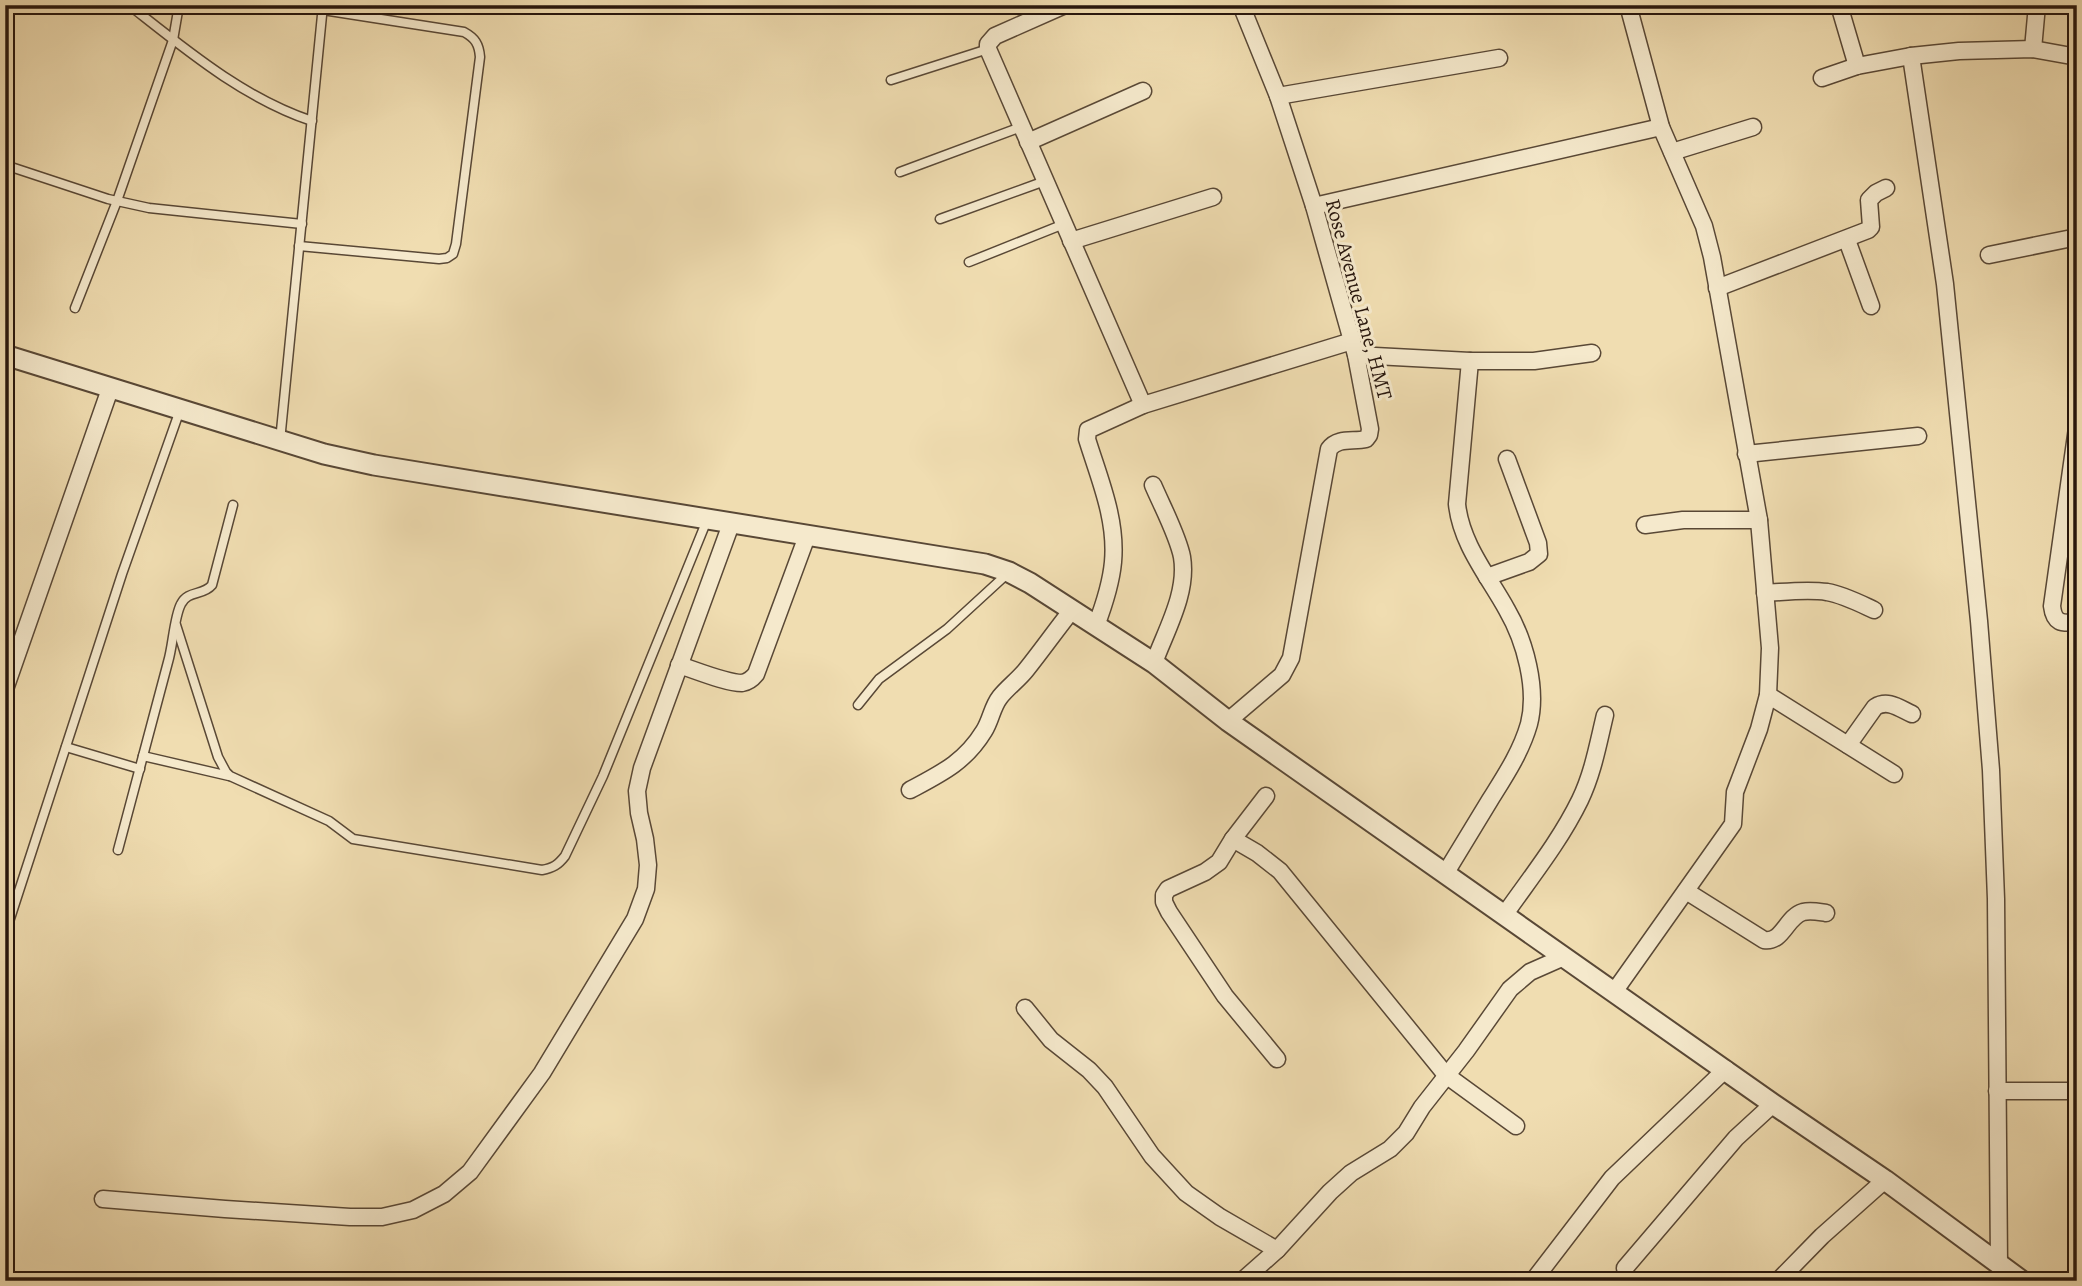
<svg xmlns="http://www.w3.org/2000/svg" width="2082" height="1286" viewBox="0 0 2082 1286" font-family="Alegreya,serif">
<rect width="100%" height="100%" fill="#f0ddb1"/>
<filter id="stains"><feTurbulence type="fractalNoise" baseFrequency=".00286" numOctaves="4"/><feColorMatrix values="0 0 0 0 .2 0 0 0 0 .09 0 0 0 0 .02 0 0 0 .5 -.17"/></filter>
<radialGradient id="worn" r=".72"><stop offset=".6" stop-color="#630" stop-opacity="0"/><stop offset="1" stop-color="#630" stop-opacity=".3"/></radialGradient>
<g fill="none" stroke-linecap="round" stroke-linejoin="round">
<g stroke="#594836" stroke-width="11">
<g id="service">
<path d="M129,5C185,49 243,98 312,121"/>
<path d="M891,80L988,49"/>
<path d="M5,165L108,199L149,208L302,224"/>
<path d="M900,172L1021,127"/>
<path d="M940,219L1045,181"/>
<path d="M299,246L439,259L447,258L453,254L456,244L480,57C479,44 475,38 464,32L323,10"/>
<path d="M969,262L1064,224"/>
<path d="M75,308L117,201L173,40L179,5"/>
<path d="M280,441L323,5"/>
<path d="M176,625L218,757L226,772L230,776L329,821L353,839L542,870C553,868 558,865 565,856L603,776L707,520"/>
<path d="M858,705L879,679L947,629L1007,574"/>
<path d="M66,747L140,769"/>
<path d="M143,756L229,776"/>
<path d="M118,850C135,787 152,724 168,662C173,646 174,617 181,604C188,590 203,596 212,585L233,505"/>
<path d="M5,934L122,574L180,410"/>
</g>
</g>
<g stroke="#594836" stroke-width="19">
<g id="minor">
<path d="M1065,5L995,36L988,44V49L1143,405"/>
<path d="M1839,5L1857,66"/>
<path d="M2033,49L2037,5"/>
<path d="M1911,56L1945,284L1979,621L1991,770L1996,899L1999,1264"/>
<path d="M1822,78L1857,66L1911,56L1959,51L2033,49L2077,57"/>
<path d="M1278,96L1499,58"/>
<path d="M1028,142L1143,91"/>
<path d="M1672,152L1753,127"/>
<path d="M1314,206L1661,127"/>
<path d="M1847,240L1871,306"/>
<path d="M1071,241L1213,197"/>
<path d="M1989,255L2077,237"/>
<path d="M1717,288L1868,230L1871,227L1869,200L1876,193L1886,188"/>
<path d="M1356,355L1470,361H1534L1592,353"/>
<path d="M2077,428L2052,606C2054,623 2061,624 2077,622"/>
<path d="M1746,454L1918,436"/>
<path d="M1153,485C1162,506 1178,536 1182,557C1188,593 1166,630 1154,663"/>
<path d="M1645,525L1683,520H1759"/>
<path d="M1487,577L1529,562L1539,554L1538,543L1507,459"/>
<path d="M1765,593C1785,592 1807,589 1827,592C1844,595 1859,603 1874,610"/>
<path d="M1096,626C1104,605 1111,584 1113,562C1117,519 1099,478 1087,439L1088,430L1143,405L1352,341"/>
<path d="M679,665C695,670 726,683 742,683C748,682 752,679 756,674L807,536"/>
<path d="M5,689L110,389"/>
<path d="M1768,695L1894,774"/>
<path d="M1228,721L1282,675L1291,658L1329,449C1338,437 1353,442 1366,439L1369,435L1370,429L1356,355L1314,206L1278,96L1241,5"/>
<path d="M1848,745L1875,707C1888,699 1899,708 1912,714"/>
<path d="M910,790C942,773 965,762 984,731C991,720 992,707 1000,697C1008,687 1018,680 1026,670C1042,650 1056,630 1072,610"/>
<path d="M1266,796L1233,839L1219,862L1205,872L1168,889L1164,895V902L1169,912L1225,996L1277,1059"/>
<path d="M1233,839L1257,853L1280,871L1446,1075L1516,1126"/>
<path d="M1445,874C1460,849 1475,825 1490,800C1505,776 1521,752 1529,724C1538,689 1525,641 1507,610C1489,577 1461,544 1457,504L1470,361"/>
<path d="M1686,891L1764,940C1783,943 1786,917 1803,912C1811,910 1819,912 1826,913"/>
<path d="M1505,914C1531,877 1560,841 1580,800C1593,773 1598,744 1605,715"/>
<path d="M1614,992L1733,824L1735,792L1759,729L1768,695L1770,648L1759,520L1712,257L1704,226L1661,127L1628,5"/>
<path d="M1025,1008L1051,1040L1089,1070L1105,1087L1152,1156L1186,1193L1220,1217L1277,1250"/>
<path d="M1997,1091H2077"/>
<path d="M103,1199L225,1209L350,1217H382L413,1210L444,1194L470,1172L542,1073L635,919L646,889L648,865L645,839L639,813L637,791L642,768L731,524"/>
<path d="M1625,1268L1736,1138L1773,1104"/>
<path d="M1242,1281L1277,1250L1330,1192L1351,1173L1390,1149L1406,1133L1422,1107L1466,1051L1510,989L1530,972L1564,957"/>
<path d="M1533,1281L1612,1178L1726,1069"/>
<path d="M1778,1281L1822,1236L1885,1180"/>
</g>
</g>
<g stroke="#594836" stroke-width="23">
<path id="tertiary" d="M5,355L324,454L374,465L985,564L1009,572L1030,583L1154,663L1228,721L1773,1104L1885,1180L2022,1281"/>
</g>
<use href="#service" stroke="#f5e9cc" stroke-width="8"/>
<use href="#minor" stroke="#f5e9cc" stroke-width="16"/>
<use href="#tertiary" stroke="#f5e9cc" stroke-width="19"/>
</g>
<g text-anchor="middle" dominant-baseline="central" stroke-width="6" stroke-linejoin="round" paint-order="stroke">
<g font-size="21" fill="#27160d" stroke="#f5e9cc">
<text transform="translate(1359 299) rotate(75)">Rose Avenue Lane, HMT</text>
</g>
</g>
<rect width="2082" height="1286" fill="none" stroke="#f0ddb1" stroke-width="28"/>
<rect x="7" y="7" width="2068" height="1272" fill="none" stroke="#27160d" stroke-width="3.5"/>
<rect x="14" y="14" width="2054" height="1258" fill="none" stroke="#27160d" stroke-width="2"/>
<rect width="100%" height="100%" filter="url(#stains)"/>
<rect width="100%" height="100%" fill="url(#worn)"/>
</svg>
